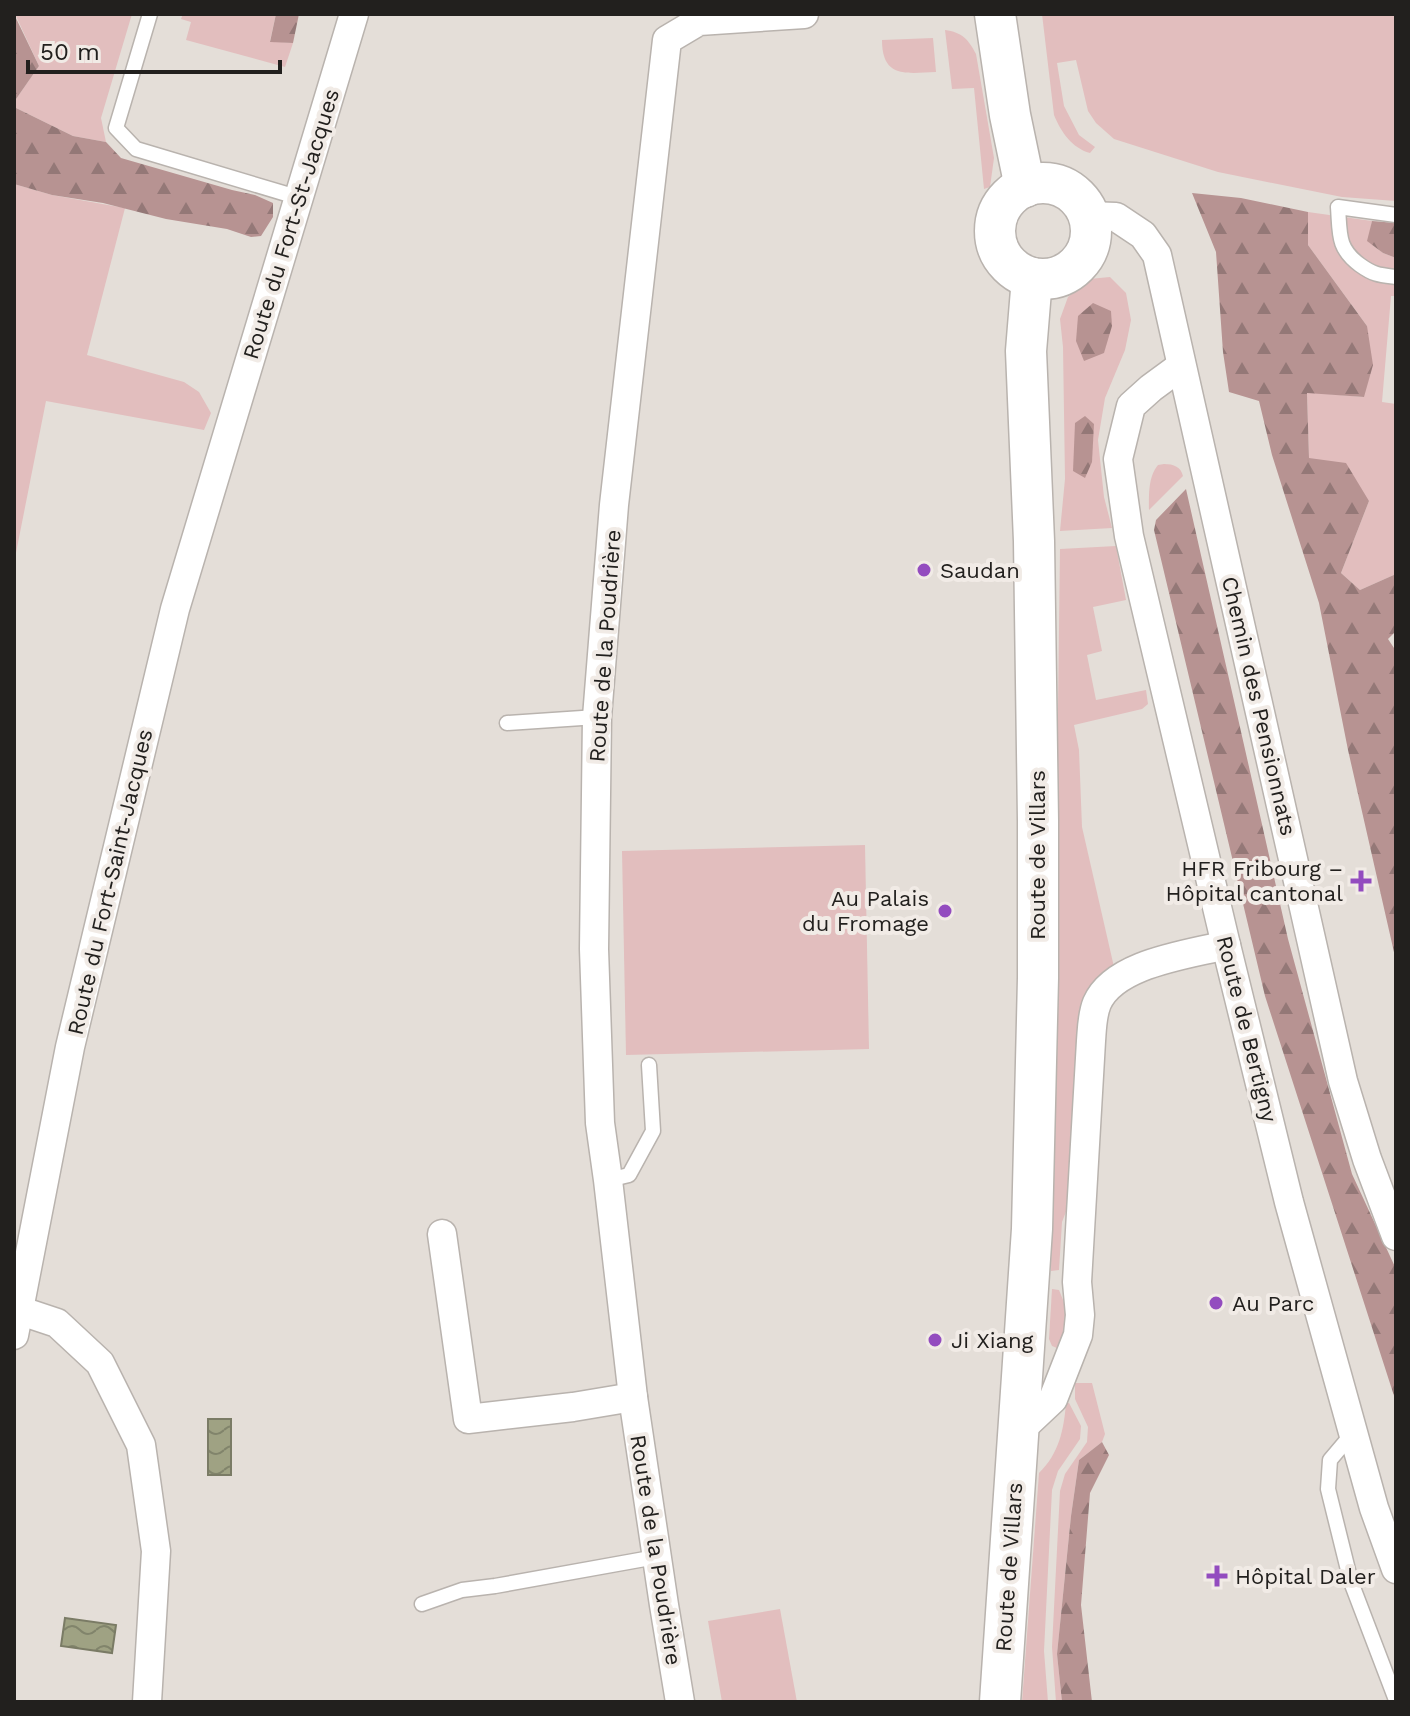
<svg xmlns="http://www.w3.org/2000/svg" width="1410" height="1716" viewBox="0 0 1410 1716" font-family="'Work Sans',sans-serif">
<defs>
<pattern id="forest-firs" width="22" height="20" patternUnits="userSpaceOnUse" patternTransform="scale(2)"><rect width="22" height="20" fill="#b79392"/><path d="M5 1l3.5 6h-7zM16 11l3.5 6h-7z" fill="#947877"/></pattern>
<pattern id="water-waves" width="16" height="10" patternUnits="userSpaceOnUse" patternTransform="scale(2)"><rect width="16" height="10" fill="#9fa283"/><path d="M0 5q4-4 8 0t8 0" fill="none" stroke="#81846b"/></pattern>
</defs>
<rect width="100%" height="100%" fill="#e4ded8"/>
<g fill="#e2bebe">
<path d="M15,14H132L101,118L106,142L73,136L14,107V102L39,66Z"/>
<path d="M183,14H276L270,41L293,43L285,67L186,40L191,22L181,19Z"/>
<path d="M1042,14H1396V201L1342,197L1218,172L1114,139L1096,123L1088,111L1076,60L1057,63L1064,106L1079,135L1095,147L1090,153C1072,148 1061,132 1054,115Z"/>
<path d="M945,30C962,32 969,40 976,54L994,158L990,187L984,189L974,88L952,89Z"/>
<path d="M933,38L936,72C907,73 882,79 882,40Z"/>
<path d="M14,184L52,195L125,208L87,355L184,382L199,392L211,413L204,430L46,401L14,563Z"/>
<path d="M1308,212L1372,221L1368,241L1383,253L1396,258V296H1391L1382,402L1396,404V574L1360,590L1341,573L1369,501L1309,459L1307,392L1363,397L1367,326L1308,245Z"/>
<path d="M1110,277L1126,293L1131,320L1125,350L1105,398L1098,440L1104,497L1112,528L1060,531L1065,479L1063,347L1060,319L1068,297L1089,279Z"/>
<path d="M1164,464C1174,464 1181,467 1183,476L1149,510C1149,495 1148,477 1158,465Z"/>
<path d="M1116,546L1126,600L1093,607L1102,651L1087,655L1096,700L1146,690L1148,704L1142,709L1074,725L1079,750L1082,827L1114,967C1094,976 1087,991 1079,1011L1067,1209L1062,1222L1059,1270L1051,1271L1060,549Z"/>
<path d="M865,845L869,1049L626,1055L622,851Z"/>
<path d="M1052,1289L1059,1290L1068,1312L1064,1344L1057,1348L1052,1346L1049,1339Z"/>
<path d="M1075,1383H1092L1105,1434L1102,1442L1079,1460L1071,1516L1057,1654L1062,1702H1056L1052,1647L1060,1491L1065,1474L1087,1442L1088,1427L1075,1399Z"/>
<path d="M1066,1403H1069L1081,1426L1080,1439L1058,1471L1052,1490L1044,1651L1048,1702H1022L1039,1473C1059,1454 1064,1429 1066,1403Z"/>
<path d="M780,1609L797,1702H722L708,1621Z"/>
</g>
<g fill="url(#forest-firs)">
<path d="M14,14L39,66L14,102Z"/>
<path d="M276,14H299L293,43L270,42Z"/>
<path d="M14,107L73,136L106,142L121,158L232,190L255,195L273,203V217L261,236L251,237L227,229L166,219L103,203L52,195L14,184Z"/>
<path d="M1192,193L1241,198L1308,212V245L1367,326L1373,365L1364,397L1307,393L1309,458L1346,463L1369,501L1341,573L1360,590L1396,574V631L1388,639L1396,651V961L1348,750L1319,603L1272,455L1259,401L1229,392L1223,352L1216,252Z"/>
<path d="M1372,221L1396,223V258L1383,253L1367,241Z"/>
<path d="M1093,303L1111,311L1112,326L1104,353L1084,361L1076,341L1078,316Z"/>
<path d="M1085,416L1094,424L1092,462L1085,478L1073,471L1075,423Z"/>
<path d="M1186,489L1288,939L1352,1174L1396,1269V1402L1265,996L1154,530L1156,520Z"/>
<path d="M1102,1442L1109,1455L1090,1493L1081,1605L1092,1702H1062L1057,1654L1071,1516L1079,1460Z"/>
</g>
<g fill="url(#water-waves)" stroke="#7a7b65" stroke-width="2">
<rect x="208" y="1419" width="23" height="56"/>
<path d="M65,1618L116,1625L112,1653L61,1646Z"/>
</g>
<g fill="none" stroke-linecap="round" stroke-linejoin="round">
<g stroke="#b9b3ae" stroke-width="17">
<g id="service">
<path d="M150,14L116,128L136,149L300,198"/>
<path d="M1396,215L1338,207C1340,234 1337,248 1360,265C1374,275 1379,275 1396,277"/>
<path d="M507,723L597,717"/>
<path d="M608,1180L629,1175L653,1131L649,1065"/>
<path d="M1352,1434L1330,1460L1328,1489L1351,1582L1396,1700"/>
<path d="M422,1604L462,1590L495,1586L656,1557"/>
</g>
</g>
<g stroke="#b9b3ae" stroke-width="31">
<g id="minor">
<path d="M1088,216L1116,217L1143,235L1157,255L1343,1081L1367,1159L1396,1236"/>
<path d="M1181,366L1151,388L1131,406L1118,459L1129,536L1226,945L1289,1202L1374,1508L1396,1569"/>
<path d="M442,1234L468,1419L573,1407L633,1397"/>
<path d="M18,1310L57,1323L100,1363L141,1445L156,1551L147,1702"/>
<path d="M14,1335L70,1047L175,609L354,14"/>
<path d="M1019,1431L1053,1399L1078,1335L1080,1315L1077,1282L1091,1041C1092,1028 1092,1015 1097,1003C1115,963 1187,955 1226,945"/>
<path d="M680,1702L664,1605L633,1397L608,1180L600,1123L594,949L597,717L614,505L667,40L699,21L804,14"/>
</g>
</g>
<g stroke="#b9b3ae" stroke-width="43">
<g id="secondary">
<path d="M995,14L1010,115L1025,187"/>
<circle cx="1043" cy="231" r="48"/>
<path d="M1000,1702L1032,1229L1038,978V821L1034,541L1026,351L1032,278"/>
</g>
</g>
<use href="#service" stroke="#fff" stroke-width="14"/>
<use href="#minor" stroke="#fff" stroke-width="28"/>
<use href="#secondary" stroke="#fff" stroke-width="40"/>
</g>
<g fill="#934cbf" stroke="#f1ebe6" stroke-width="3">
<circle cx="924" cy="570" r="8"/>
<path d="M1357 869h8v8h8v8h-8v8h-8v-8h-8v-8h8z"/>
<circle cx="945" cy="911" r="8"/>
<circle cx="1216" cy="1303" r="8"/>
<circle cx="935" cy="1340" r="8"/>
<path d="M1213 1564h8v8h8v8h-8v8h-8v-8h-8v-8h8z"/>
</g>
<g text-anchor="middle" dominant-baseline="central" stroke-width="8" stroke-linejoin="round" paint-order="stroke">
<g font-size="22" fill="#22201e" stroke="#f1ebe6">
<text transform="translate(291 224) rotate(-73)">Route du Fort-St-Jacques</text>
<text transform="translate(605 646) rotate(-86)">Route de la Poudrière</text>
<text transform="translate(1259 706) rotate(77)">Chemin des Pensionnats</text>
<text transform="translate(1037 855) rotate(-90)">Route de Villars</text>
<text transform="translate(110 882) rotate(-77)">Route du Fort-Saint-Jacques</text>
<text transform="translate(1247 1029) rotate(76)">Route de Bertigny</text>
<text transform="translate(656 1550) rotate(81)">Route de la Poudrière</text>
<text transform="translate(1009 1567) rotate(-86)">Route de Villars</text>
</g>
<g font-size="22" fill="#22201e" stroke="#f1ebe6" text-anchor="start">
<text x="940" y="570">Saudan</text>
<text x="1343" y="868" text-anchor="end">HFR Fribourg –<tspan x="1343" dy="25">Hôpital cantonal</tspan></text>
<text x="929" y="898" text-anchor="end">Au Palais<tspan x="929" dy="25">du Fromage</tspan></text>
<text x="1232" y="1303">Au Parc</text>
<text x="951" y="1340">Ji Xiang</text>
<text x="1235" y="1576">Hôpital Daler</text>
</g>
</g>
<rect width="1410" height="1716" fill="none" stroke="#22201e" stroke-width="32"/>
<path d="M28 60v12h252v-12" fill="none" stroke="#22201e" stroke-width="4"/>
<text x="40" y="60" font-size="24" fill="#22201e" stroke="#f1ebe6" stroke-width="6" paint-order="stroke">50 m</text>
</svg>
